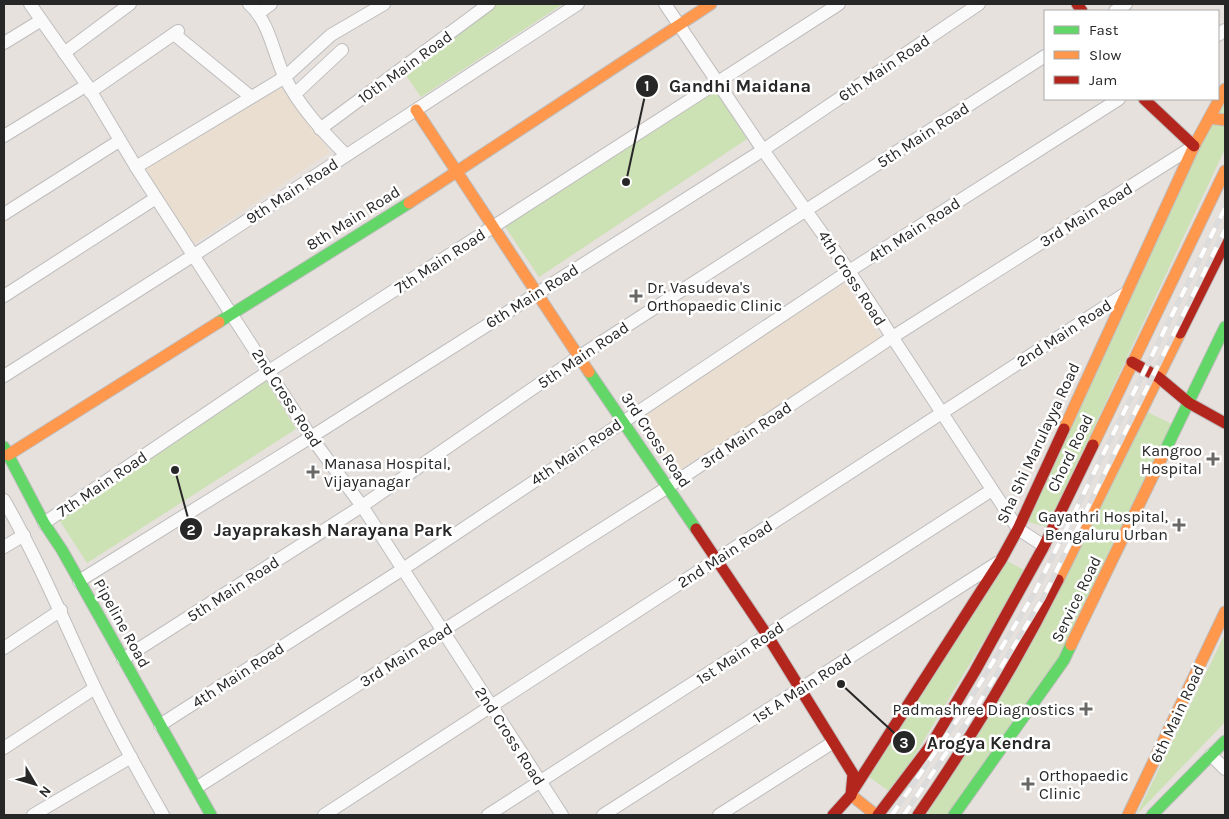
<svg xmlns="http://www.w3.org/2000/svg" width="1229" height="819" viewBox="0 0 1229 819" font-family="Karla,sans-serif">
<rect width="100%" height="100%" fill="#e6e1dc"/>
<g fill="#e9ded0">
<path d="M283,87L330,152L194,244L143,166Z"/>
<path d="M845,283L882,339L673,474L636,418Z"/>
</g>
<g fill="#cce1b4">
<path d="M490,4H563L421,97L403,71Z"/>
<path d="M713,87L747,139L539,277L504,225Z"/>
<path d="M1225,90V149L1047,527L1028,522Z"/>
<path d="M263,376L296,429L87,563L53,510Z"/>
<path d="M1147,412L1174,425L1061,658L949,815H925Z"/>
<path d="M1005,560L1026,571L892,793L869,777Z"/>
<path d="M1225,634V722L1137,814Z"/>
</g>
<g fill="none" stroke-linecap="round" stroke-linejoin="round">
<g stroke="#bfbdbe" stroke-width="14">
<g id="street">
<path d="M30,4L87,85L136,167L311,437L362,506L562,815"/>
<path d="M249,4C269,21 273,52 284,76C299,106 323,132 346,155"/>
<path d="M665,4L763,150L849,271L1018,529L1044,546"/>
<path d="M1115,11L1126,4"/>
<path d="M259,13L271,4"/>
<path d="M174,34L251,97"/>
<path d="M1218,35L1225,30"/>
<path d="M4,43L40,21"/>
<path d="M64,53L130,4"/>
<path d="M90,92L178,31"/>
<path d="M296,93L342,50"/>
<path d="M320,129L489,4"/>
<path d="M4,136L87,85"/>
<path d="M136,167L285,77L331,35L384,4"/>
<path d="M4,214L119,141"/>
<path d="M4,296L156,198"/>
<path d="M4,376L194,255L578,4"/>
<path d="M4,500C39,561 65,624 95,688C116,731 139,773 163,815"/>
<path d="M44,523L269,371L839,4"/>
<path d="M4,547L24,535"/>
<path d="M79,581L311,437L763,150L979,4"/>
<path d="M4,648L61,610"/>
<path d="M123,659L362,506L580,356L1045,56"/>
<path d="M160,725L403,569L849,271L1119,99"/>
<path d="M4,748L95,688"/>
<path d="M1211,755L1225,769"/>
<path d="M196,788L668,487L891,338L1194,146"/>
<path d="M33,815L131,757"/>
<path d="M324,815L1126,293"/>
<path d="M488,815L992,490"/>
<path d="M603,815L997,563"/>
<path d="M719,815L832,743"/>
</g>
</g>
<g stroke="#bfbdbe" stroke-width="13">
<g id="fast">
<path d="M219,322L409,203"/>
<path d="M589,372L696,529"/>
<path d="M4,447L44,523L62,550L211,815"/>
<path d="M1163,455L1225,327"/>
<path d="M954,815L1064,660L1071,645"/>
<path d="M1152,815L1225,741"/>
</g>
</g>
<g stroke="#bfbdbe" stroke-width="13">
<g id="slow">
<path d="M416,110L589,372"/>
<path d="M1210,118L1225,120"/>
<path d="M409,203L711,4"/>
<path d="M1064,429L1194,146L1225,89"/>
<path d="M1093,445L1225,171"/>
<path d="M8,455L219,322"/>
<path d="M1058,580L1180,333"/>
<path d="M1071,645L1163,455"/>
<path d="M851,795L876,815"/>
<path d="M1128,815L1225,612"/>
</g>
</g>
<g stroke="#bfbdbe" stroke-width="13">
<g id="jam">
<path d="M1077,4L1082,11"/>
<path d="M1144,99L1194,146"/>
<path d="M1180,333L1225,243"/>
<path d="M1132,362L1158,377L1189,403L1225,423"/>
<path d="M696,529L767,635L853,774L851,795"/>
<path d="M852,792L1001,560L1018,529L1064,429"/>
<path d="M833,815L851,795"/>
<path d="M878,815L931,745L975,671L1044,546L1093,445"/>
<path d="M918,815C970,740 1017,661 1058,580"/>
</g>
</g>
<use href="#street" stroke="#fbfafa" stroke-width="12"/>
<use href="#fast" stroke="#63d668" stroke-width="11"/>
<use href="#slow" stroke="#ff974d" stroke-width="11"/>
<use href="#jam" stroke="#b3261e" stroke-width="11"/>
<g stroke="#dcdcdd" stroke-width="5.5">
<g id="rail">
<path d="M892,815L962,713L1034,594L1225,208"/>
<path d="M904,815L970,718L1043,598L1225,230"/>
</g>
</g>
<use href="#rail" stroke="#fff" stroke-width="4" stroke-dasharray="11" stroke-linecap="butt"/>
</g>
<g fill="#6a6866" stroke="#fff" stroke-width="2">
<path d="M633.5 288.5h5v5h5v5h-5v5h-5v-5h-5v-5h5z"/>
<path d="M1210.5 451.5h5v5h5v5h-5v5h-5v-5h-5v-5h5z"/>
<path d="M310.5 464.5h5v5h5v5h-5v5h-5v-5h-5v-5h5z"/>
<path d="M1176.5 517.5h5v5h5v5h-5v5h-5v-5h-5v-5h5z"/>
<path d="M1083.5 701.5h5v5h5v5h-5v5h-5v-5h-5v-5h5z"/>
<path d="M1025.5 776.5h5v5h5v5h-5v5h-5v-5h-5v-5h5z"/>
</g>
<g text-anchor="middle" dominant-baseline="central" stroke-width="5" stroke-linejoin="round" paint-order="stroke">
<g font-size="16" fill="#272727" stroke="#fff">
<text transform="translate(405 67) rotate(-36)">10th Main Road</text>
<text transform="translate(884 68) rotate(-34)">6th Main Road</text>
<text transform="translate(923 135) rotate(-33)">5th Main Road</text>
<text transform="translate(292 191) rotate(-33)">9th Main Road</text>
<text transform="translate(1086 215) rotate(-32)">3rd Main Road</text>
<text transform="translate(353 218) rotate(-32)">8th Main Road</text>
<text transform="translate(914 230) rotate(-33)">4th Main Road</text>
<text transform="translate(440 261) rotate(-33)">7th Main Road</text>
<text transform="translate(852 278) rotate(57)">4th Cross Road</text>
<text transform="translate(532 296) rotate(-32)">6th Main Road</text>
<text transform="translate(1064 333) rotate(-33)">2nd Main Road</text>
<text transform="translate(583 355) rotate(-34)">5th Main Road</text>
<text transform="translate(287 398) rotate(57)">2nd Cross Road</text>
<text transform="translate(746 435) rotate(-34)">3rd Main Road</text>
<text transform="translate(656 440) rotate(56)">3rd Cross Road</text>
<text transform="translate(1038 443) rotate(-65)">Sha Shi Marulayya Road</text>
<text transform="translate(576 452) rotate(-34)">4th Main Road</text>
<text transform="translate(1070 453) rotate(-64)">Chord Road</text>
<text transform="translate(102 484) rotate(-34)">7th Main Road</text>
<text transform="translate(725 554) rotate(-33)">2nd Main Road</text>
<text transform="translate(233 589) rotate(-33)">5th Main Road</text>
<text transform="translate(1076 599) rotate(-64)">Service Road</text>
<text transform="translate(122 623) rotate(61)">Pipeline Road</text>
<text transform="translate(740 653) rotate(-33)">1st Main Road</text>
<text transform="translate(406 655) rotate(-32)">3rd Main Road</text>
<text transform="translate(238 675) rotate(-33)">4th Main Road</text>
<text transform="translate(802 688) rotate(-33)">1st A Main Road</text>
<text transform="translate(1177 714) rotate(-65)">6th Main Road</text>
<text transform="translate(510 736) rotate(57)">2nd Cross Road</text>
</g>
<g font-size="16" fill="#272727" stroke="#fff" text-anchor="start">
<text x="647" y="287">Dr. Vasudeva's<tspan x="647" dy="18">Orthopaedic Clinic</tspan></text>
<text x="1202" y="450" text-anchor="end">Kangroo<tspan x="1202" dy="18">Hospital</tspan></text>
<text x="324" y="463">Manasa Hospital,<tspan x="324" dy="18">Vijayanagar</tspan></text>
<text x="1168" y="516" text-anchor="end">Gayathri Hospital,<tspan x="1168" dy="18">Bengaluru Urban</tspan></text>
<text x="1075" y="709" text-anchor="end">Padmashree Diagnostics</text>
<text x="1039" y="775">Orthopaedic<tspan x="1039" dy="18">Clinic</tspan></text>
</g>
</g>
<path fill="none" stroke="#272727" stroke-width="2" d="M626 182L647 86M175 470L191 529M841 684L904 742"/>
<g fill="#272727" stroke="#fff" stroke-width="2">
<circle cx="626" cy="182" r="5"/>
<circle cx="175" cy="470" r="5"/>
<circle cx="841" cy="684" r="5"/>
<circle cx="647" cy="86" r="12"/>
<circle cx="191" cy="529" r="12"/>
<circle cx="904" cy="742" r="12"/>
</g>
<g font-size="15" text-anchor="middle" font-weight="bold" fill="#fff">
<text x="647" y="91">1</text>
<text x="191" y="535">2</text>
<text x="904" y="748">3</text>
</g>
<g font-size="18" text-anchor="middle" font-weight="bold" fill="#272727" stroke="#fff" stroke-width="5" stroke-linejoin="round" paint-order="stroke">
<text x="740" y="92">Gandhi Maidana</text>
<text x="333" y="536">Jayaprakash Narayana Park</text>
<text x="989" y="749">Arogya Kendra</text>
</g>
<rect width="1229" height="819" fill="none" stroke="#272727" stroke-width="10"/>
<rect x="1044" y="10" width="175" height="90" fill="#ffffff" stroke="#a9a9a9"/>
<rect x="1054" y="26" width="25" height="8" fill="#63d668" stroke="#a9a9a9"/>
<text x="1089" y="35" font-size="15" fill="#272727">Fast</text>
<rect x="1054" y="51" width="25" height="8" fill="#ff974d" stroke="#a9a9a9"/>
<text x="1089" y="60" font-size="15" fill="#272727">Slow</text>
<rect x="1054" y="76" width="25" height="8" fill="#b3261e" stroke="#a9a9a9"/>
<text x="1089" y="85" font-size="15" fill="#272727">Jam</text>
<g transform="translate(35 784) rotate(128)" stroke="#ffffff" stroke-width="4" paint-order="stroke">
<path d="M0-4L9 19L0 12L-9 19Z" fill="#272727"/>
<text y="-8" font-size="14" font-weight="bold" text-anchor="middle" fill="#272727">N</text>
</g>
</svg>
